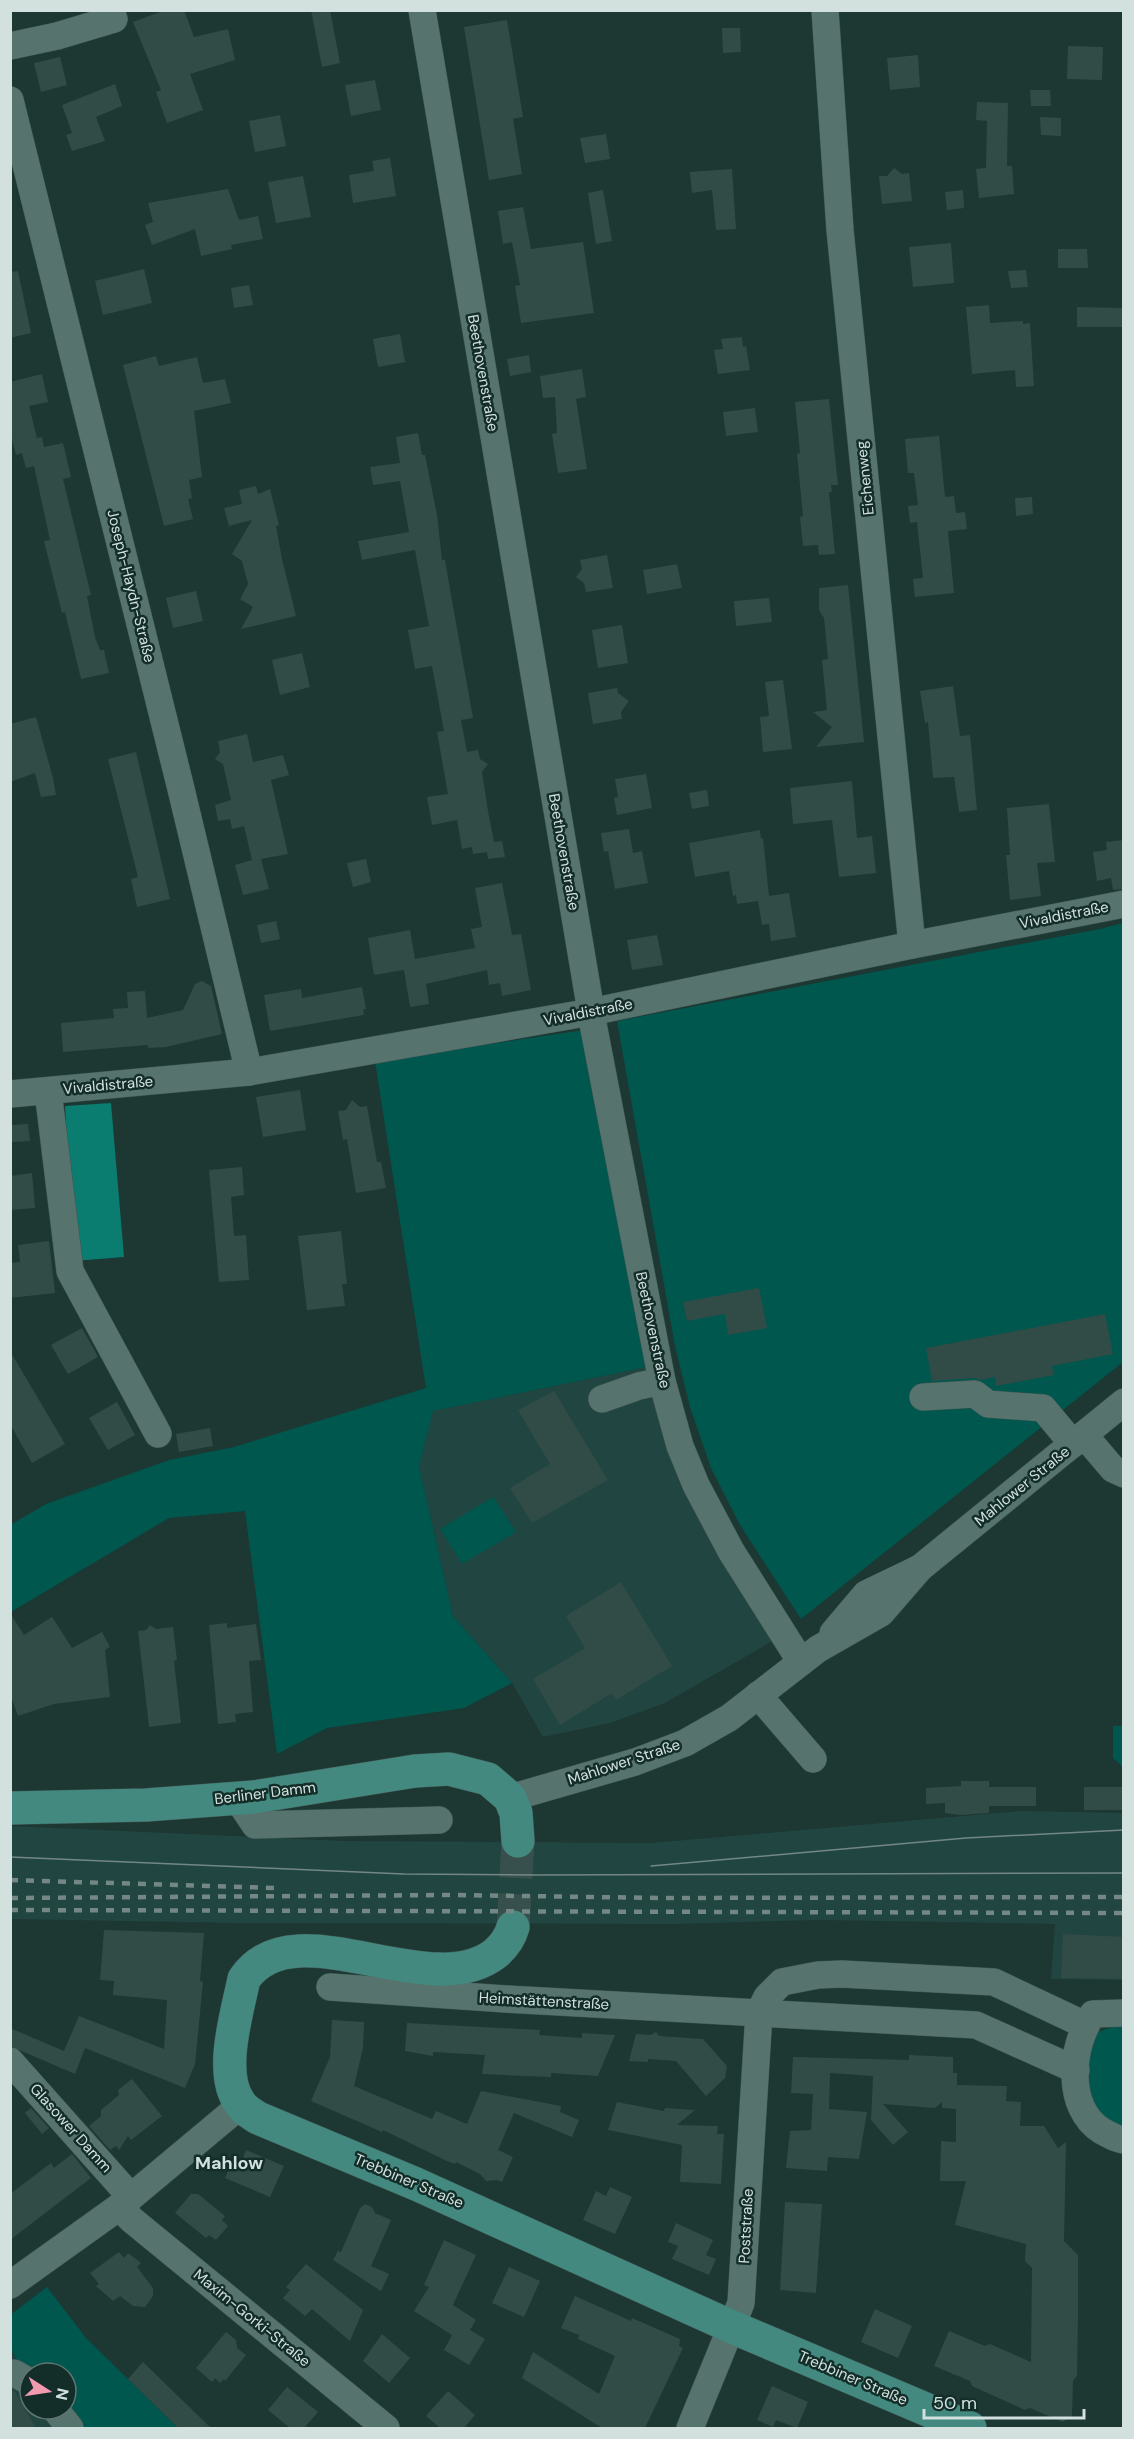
<svg xmlns="http://www.w3.org/2000/svg" width="1134" height="2439" viewBox="0 0 1134 2439" font-family="'DM Sans',sans-serif">
<rect width="100%" height="100%" fill="#1d3733"/>
<g fill="#214540">
<path d="M652,1366L776,1639L665,1703L610,1723L543,1737L512,1683L453,1616L419,1466L432,1411Z"/>
<path d="M1022,1811L1123,1813V1980L1051,1979L1055,1924L819,1920L675,1924L239,1923L11,1919V1826L345,1841L651,1843Z"/>
<path d="M10,2348L21,2369L30,2373V2409H66V2406L83,2428H11Z"/>
</g>
<g fill="#00574e">
<path d="M1123,923V1362L801,1619L740,1525L711,1468L690,1407L675,1346L617,1021L1100,929Z"/>
<path d="M591,1029L652,1366L433,1411L419,1466L453,1616L512,1683L464,1708L327,1728L277,1754L245,1511L169,1518L11,1612L10,1525L46,1504L169,1460L234,1447L426,1388L375,1061Z"/>
<path d="M493,1497L516,1532L462,1564L440,1529Z"/>
<path d="M1113,1726H1123V1767L1113,1758Z"/>
<path d="M1114,2026L1123,2027V2127L1097,2115L1087,2097L1089,2046L1098,2032Z"/>
<path d="M47,2287L86,2338L178,2428H83L66,2406V2373H36L21,2369L11,2348L10,2315Z"/>
</g>
<path fill="#0a7c70" d="M111,1103L124,1257L74,1261L65,1106Z"/>
<g fill="#314c47">
<path d="M165,10H184L194,37L228,29L235,60L190,74L203,110L167,123L156,92L161,90L133,22Z"/>
<path d="M311,10H330L340,63L322,67Z"/>
<path d="M507,20L523,117L513,119L522,174L489,180L464,27Z"/>
<path d="M722,28H740L741,52L723,53Z"/>
<path d="M1068,46L1103,47L1102,80L1067,79Z"/>
<path d="M918,55L920,87L890,90L887,58Z"/>
<path d="M60,57L67,85L41,92L34,63Z"/>
<path d="M375,80L381,110L351,116L345,85Z"/>
<path d="M115,84L122,106L96,117L105,141L72,151L66,135L72,133L62,105Z"/>
<path d="M1030,90H1050L1051,106H1031Z"/>
<path d="M977,102L1008,103L1007,166H1012L1014,194L979,198L976,169L986,168L987,121L976,120Z"/>
<path d="M280,115L286,146L255,152L249,121Z"/>
<path d="M1040,117L1061,118V136L1041,135Z"/>
<path d="M606,134L610,159L585,163L580,138Z"/>
<path d="M390,158L396,196L353,203L349,175L374,171L372,161Z"/>
<path d="M894,168L902,174L909,173L912,201L882,204L879,176H887Z"/>
<path d="M732,169L736,229L716,230L712,190L692,193L690,172Z"/>
<path d="M303,176L311,217L276,223L268,182Z"/>
<path d="M228,189L239,220L258,216L263,239L231,245L232,249L201,256L195,229L152,245L145,225L153,222L148,203Z"/>
<path d="M603,190L612,241L596,244L588,193Z"/>
<path d="M963,190L964,208L947,210L945,192Z"/>
<path d="M523,207L531,249L583,242L594,313L521,323L515,286L520,285L512,242L503,244L498,211Z"/>
<path d="M951,243L954,283L913,287L909,247Z"/>
<path d="M1058,249H1087L1088,268H1058Z"/>
<path d="M144,269L152,303L103,315L95,281Z"/>
<path d="M1026,270L1028,287L1011,288L1008,271Z"/>
<path d="M18,271L31,333L10,338V272Z"/>
<path d="M249,285L253,305L234,308L231,288Z"/>
<path d="M989,305L990,323L1023,321V324L1030,323L1034,386L1016,387L1015,370L972,374L966,307Z"/>
<path d="M1077,307L1124,308V327H1077Z"/>
<path d="M400,334L405,362L378,367L373,339Z"/>
<path d="M742,337L743,347L746,346L750,370L718,374L714,350L723,349L721,339Z"/>
<path d="M529,355L531,372L510,376L507,359Z"/>
<path d="M156,356L159,366L197,357L203,383L225,379L231,403L194,411L202,477L189,480L192,498L188,499L193,519L164,526L123,365Z"/>
<path d="M582,369L586,397L576,399L587,469L558,473L552,434L557,433L555,397L543,398L540,376Z"/>
<path d="M42,374L48,402L29,406L37,438L42,437L44,447L63,443L71,477L63,479L91,595L87,596L95,637L100,650H104L109,673L81,679L65,612L62,613L44,541L50,540L34,466L26,468L22,453L16,455L10,432V382Z"/>
<path d="M829,399L838,485H831L832,492H829L835,554L819,555L818,545L803,546L800,517L803,516L797,454L800,453L795,402Z"/>
<path d="M755,408L758,432L726,436L723,412Z"/>
<path d="M418,433L422,455H425L437,515L442,560H445L451,595L473,718L461,720L467,752L478,750L480,759L488,764L482,772L488,811L494,842L502,841L505,857L488,859L487,852L473,854L472,847L462,849L457,820L432,825L427,797L448,794L437,732L444,731L432,666L415,669L408,630L429,626L415,550L362,560L358,541L409,532L400,481L373,485L370,467L400,463L396,437Z"/>
<path d="M939,436L945,497L954,496L956,513L965,512L967,529L948,531L954,593L915,597L913,579L923,578L917,522L910,523L908,506L918,505L914,473H908L905,439Z"/>
<path d="M256,486L258,494L270,489L279,525L276,526L282,559L296,616L241,629L253,607L240,599L248,584L242,561L232,554L252,520L229,526L224,508L242,504L239,490Z"/>
<path d="M1032,497L1033,514L1016,516L1015,498Z"/>
<path d="M607,555L613,588L586,592L584,583L576,577L582,569L580,560Z"/>
<path d="M677,564L682,588L647,594L643,570Z"/>
<path d="M848,585L864,742L816,747L832,727L813,712L827,710L822,660L828,659L824,618L819,610V588Z"/>
<path d="M196,591L203,621L173,628L166,598Z"/>
<path d="M769,598L772,622L736,626L734,601Z"/>
<path d="M622,625L628,663L598,668L592,630Z"/>
<path d="M302,653L310,687L280,695L272,660Z"/>
<path d="M783,680L792,749L763,752L760,717L769,716L765,682Z"/>
<path d="M953,686L960,736L970,735L977,810L959,812L954,777L933,778L928,722L925,723L920,691Z"/>
<path d="M617,688L618,693L629,701L621,712L622,719L593,724L588,693Z"/>
<path d="M36,717L53,778L56,795L41,797L35,773L10,782V724Z"/>
<path d="M247,734L253,762L283,755L289,775L271,780L288,854L261,859L269,889L243,895L235,865L252,860L244,826L232,829L230,819L218,821L215,805L231,800L223,764L215,759L220,752L218,741Z"/>
<path d="M136,752L170,899L137,907L131,879L138,877L108,759Z"/>
<path d="M646,774L652,808L617,815L614,798L618,797L615,779Z"/>
<path d="M852,781L857,838L872,836L876,873L839,877L832,820L793,824L790,788Z"/>
<path d="M707,790L709,806L692,809L689,793Z"/>
<path d="M1049,804L1055,862L1037,863L1041,896L1010,900L1006,855H1010L1007,808Z"/>
<path d="M629,829L633,853L642,851L648,883L615,889L608,851L604,852L601,833Z"/>
<path d="M760,830L761,839L763,838L769,896L789,893L796,937L771,941L769,924L762,925L758,901L737,904L736,895L733,896L729,871L695,877L689,843Z"/>
<path d="M1124,840V889L1113,890L1111,878L1097,881L1093,852L1107,850L1106,842Z"/>
<path d="M366,859L371,882L353,887L347,863Z"/>
<path d="M502,883L512,935L521,934L531,990L502,996L500,983L489,985L487,970L426,984L429,1004L410,1007L404,970L374,975L368,938L410,930L415,959L475,948L471,929L482,927L475,888Z"/>
<path d="M276,921L280,939L261,943L257,925Z"/>
<path d="M657,935L663,965L632,970L627,940Z"/>
<path d="M202,981L211,986L222,1034L166,1047L148,1048V1045L63,1052L61,1023L114,1018L113,1009L128,1008L127,992L145,991L147,1018L183,1010L195,984Z"/>
<path d="M362,987L366,1009L363,1010L364,1015L270,1031L264,995L301,989L302,998Z"/>
<path d="M300,1090L306,1130L263,1137L256,1097Z"/>
<path d="M352,1100L360,1107L367,1106L377,1162H381L386,1188L356,1193L347,1139L343,1140L338,1111L346,1110Z"/>
<path d="M28,1124L30,1141L11,1142V1125Z"/>
<path d="M242,1167L244,1195L231,1197L234,1236L246,1235L249,1280L219,1282L209,1170Z"/>
<path d="M32,1173L35,1208L10,1210V1176Z"/>
<path d="M341,1231L347,1284H342L345,1306L307,1310L298,1236Z"/>
<path d="M49,1241L55,1293L10,1298V1263L20,1262L18,1245Z"/>
<path d="M759,1288L767,1328L728,1335L725,1314L687,1321L683,1302Z"/>
<path d="M1105,1314L1113,1354L1052,1366L1054,1375L996,1386L995,1377L981,1380L974,1378L932,1381L926,1348Z"/>
<path d="M82,1328L98,1357L68,1374L51,1345Z"/>
<path d="M10,1351L65,1444L32,1463L10,1424Z"/>
<path d="M554,1391L608,1480L532,1523L510,1488L550,1464L518,1410Z"/>
<path d="M117,1402L135,1435L108,1450L89,1418Z"/>
<path d="M210,1428L213,1446L179,1452L176,1434Z"/>
<path d="M621,1582L672,1666L616,1700L612,1693L560,1725L533,1679L585,1648L566,1616Z"/>
<path d="M10,1613L24,1635L52,1617L72,1648L102,1632L110,1647L105,1650L110,1697L54,1704L18,1716L10,1694Z"/>
<path d="M227,1623V1628L256,1624L261,1660L249,1661L253,1712L235,1714L236,1722L218,1724L209,1625Z"/>
<path d="M150,1625L156,1629L173,1627L177,1660L174,1661L181,1723L149,1727L138,1631L146,1630Z"/>
<path d="M961,1781H989V1787H1036V1806H989V1813L960,1815L945,1813V1803L926,1804V1788L961,1786Z"/>
<path d="M1084,1787H1123L1122,1810H1084Z"/>
<path d="M104,1930L204,1933L200,1981L203,1982L195,2064L185,2088L85,2048L75,2074L10,2046V2028L64,2051L79,2016L164,2049L167,2000L113,1995L114,1981L100,1980Z"/>
<path d="M1063,1934L1124,1937V1979L1061,1978Z"/>
<path d="M332,2020L364,2022L363,2048L354,2086L432,2119L436,2111L467,2124L481,2091L561,2106L560,2112L579,2120L572,2137L514,2113L498,2150L513,2157L502,2182L497,2180L486,2181L480,2174L456,2162L455,2164L447,2161L383,2130L382,2132L311,2101L330,2057Z"/>
<path d="M407,2023L540,2030L539,2035L582,2038V2033L615,2035L598,2076L551,2073V2077L482,2074L485,2055L433,2052V2056L405,2051Z"/>
<path d="M656,2032L659,2036L703,2039L727,2066L725,2078L706,2096L676,2061L648,2059V2062L629,2061L636,2034L651,2035Z"/>
<path d="M909,2055L953,2057V2073H957V2085L1007,2086L1006,2101L1021,2102L1020,2126H1044L1058,2148L1066,2142L1064,2241L1078,2255V2313L1077,2376L1073,2381L1072,2416L1063,2422L1030,2408L1025,2410L972,2386L970,2381L934,2366L949,2331L985,2346L990,2344L1031,2362L1032,2268L1025,2261L1026,2244L955,2225L966,2181H940L941,2141L956,2142V2109L942,2108V2102L935,2108L883,2104L908,2132L893,2145L871,2120L873,2076L830,2073L829,2109L867,2112L859,2159L828,2157L827,2171L786,2168L790,2131L811,2130L813,2094L791,2093L793,2057L909,2060Z"/>
<path d="M132,2079L162,2116L131,2140L128,2136L119,2150L116,2146L110,2150L89,2126L101,2116V2110L119,2095L118,2090Z"/>
<path d="M617,2102L664,2111L665,2108L695,2110L677,2125L718,2126L717,2134H724L721,2184L680,2182L682,2145L608,2130Z"/>
<path d="M31,2108L49,2128L42,2134L25,2113Z"/>
<path d="M246,2150L284,2166L270,2197L225,2178L232,2162L240,2165Z"/>
<path d="M72,2154L91,2178L10,2240V2194L51,2163L54,2168Z"/>
<path d="M610,2187L632,2197L615,2234L583,2220L596,2191L606,2196Z"/>
<path d="M191,2194H198L225,2216L222,2220L228,2226L216,2240L209,2235L206,2238L175,2213Z"/>
<path d="M785,2202L822,2204L816,2293L780,2290Z"/>
<path d="M365,2204L372,2207L375,2213L391,2220L371,2266L389,2274L381,2291L333,2260L338,2251L341,2252L360,2208Z"/>
<path d="M676,2223L713,2240L706,2255L716,2259L709,2275L672,2259L678,2246L668,2242Z"/>
<path d="M444,2240L476,2255L453,2305L476,2320L470,2330L485,2339L469,2365L444,2350L452,2335L414,2311L429,2287L424,2285Z"/>
<path d="M119,2252L124,2258L128,2253L141,2263L137,2267L153,2288V2296L145,2307L133,2306L120,2296L113,2301L96,2286L99,2284L90,2273Z"/>
<path d="M306,2264L363,2310L350,2341L312,2309L305,2316L283,2298L290,2290L286,2287Z"/>
<path d="M509,2267L540,2281L524,2317L492,2303Z"/>
<path d="M575,2296L631,2321L632,2318L680,2339L679,2346L683,2348L645,2428H602L522,2378L533,2352L599,2394L615,2356L578,2339L579,2335L561,2328Z"/>
<path d="M875,2309L912,2326L898,2358L861,2342Z"/>
<path d="M226,2332L236,2340L237,2348L246,2355L225,2381L224,2379L220,2383L215,2378L212,2382L196,2368Z"/>
<path d="M382,2334L410,2358L389,2383L363,2361Z"/>
<path d="M143,2362L181,2399L211,2428H178L128,2379Z"/>
<path d="M772,2386L808,2402L797,2428L776,2420L773,2427L757,2420Z"/>
<path d="M287,2387L318,2412L304,2428H290L268,2410Z"/>
<path d="M10,2389L15,2392L36,2428H10Z"/>
<path d="M448,2391L475,2415L464,2428H440L426,2416Z"/>
</g>
<g fill="none" stroke-linecap="round" stroke-linejoin="round">
<path stroke="#38504d" stroke-width="33" stroke-dasharray="33 16" stroke-linecap="butt" d="M513,1927L518,1841"/>
<g stroke="#3e5552" stroke-width="28">
<g id="minor">
<path d="M422,10L594,1029L662,1381L680,1446L696,1485L731,1551L801,1662"/>
<path d="M825,10L840,230L912,945"/>
<path d="M10,46L57,36L114,19"/>
<path d="M10,100L181,789L249,1072"/>
<path d="M48,1091L70,1271L158,1434"/>
<path d="M10,1094L249,1072L591,1012L912,945L1124,904"/>
<path d="M923,1397L975,1394L988,1404L1043,1408L1073,1444"/>
<path d="M602,1399L639,1386L662,1381"/>
<path d="M1084,1435L1113,1469L1124,1474"/>
<path d="M833,1633L866,1594L920,1568L1124,1402"/>
<path d="M758,1695L813,1759"/>
<path d="M237,1798L255,1825L439,1820"/>
<path d="M510,1798L635,1762L685,1743L729,1718L818,1649L881,1613L920,1568"/>
<path d="M330,1987L506,1999L976,2025L1076,2070"/>
<path d="M1124,2013L1093,2014C1070,2046 1065,2108 1102,2131C1110,2135 1115,2139 1124,2140"/>
<path d="M10,2061L131,2197"/>
<path d="M119,2207L132,2220L386,2428"/>
<path d="M10,2285L119,2207L241,2105"/>
<path d="M10,2374L14,2373L30,2382"/>
<path d="M55,2409L70,2428"/>
<path d="M690,2428L741,2303L759,2013L767,1997L782,1982L818,1975L842,1974L994,1982L1085,2025"/>
</g>
</g>
<g stroke="#3e5552" stroke-width="34">
<g id="major">
<path d="M10,1808L146,1805L254,1797L415,1771L449,1769L488,1779L510,1798L516,1813L518,1841"/>
<path d="M513,1927C510,1938 505,1945 496,1953C430,2006 294,1905 244,1979C237,2013 218,2074 240,2103C244,2110 252,2114 258,2118L416,2184L732,2327L970,2428"/>
</g>
</g>
<use href="#minor" stroke="#57736e" stroke-width="27"/>
<use href="#major" stroke="#43897f" stroke-width="33"/>
<g stroke="#738885" stroke-width="1.5">
<path d="M10,1857L404,1874L537,1875L1124,1873"/>
<path d="M651,1866L966,1838L1124,1830"/>
</g>
<g stroke="#738885" stroke-width="4.5" stroke-dasharray="8 8" stroke-linecap="butt">
<path d="M10,1880L278,1888"/>
<path d="M10,1898L452,1895L662,1898L1124,1897"/>
<path d="M10,1910L1124,1913"/>
</g>
</g>
<g text-anchor="middle" dominant-baseline="central" stroke-width="5" stroke-linejoin="round" paint-order="stroke">
<g font-size="15" fill="#d2e1de" stroke="#132d29">
<text transform="translate(483 373) rotate(80)">Beethovenstraße</text>
<text transform="translate(865 478) rotate(-96)">Eichenweg</text>
<text transform="translate(131 586) rotate(76)">Joseph-Haydn-Straße</text>
<text transform="translate(564 852) rotate(80)">Beethovenstraße</text>
<text transform="translate(1064 915) rotate(-11)">Vivaldistraße</text>
<text transform="translate(588 1012) rotate(-11)">Vivaldistraße</text>
<text transform="translate(108 1085) rotate(-5)">Vivaldistraße</text>
<text transform="translate(653 1330) rotate(78)">Beethovenstraße</text>
<text transform="translate(1022 1486) rotate(-39)">Mahlower Straße</text>
<text transform="translate(624 1762) rotate(-18)">Mahlower Straße</text>
<text transform="translate(265 1793) rotate(-7)">Berliner Damm</text>
<text transform="translate(544 2001) rotate(3)">Heimstättenstraße</text>
<text transform="translate(71 2128) rotate(48)">Glasower Damm</text>
<text transform="translate(409 2181) rotate(23)">Trebbiner Straße</text>
<text transform="translate(746 2226) rotate(-87)">Poststraße</text>
<text transform="translate(252 2318) rotate(39)">Maxim-Gorki-Straße</text>
<text transform="translate(853 2378) rotate(23)">Trebbiner Straße</text>
</g>
<g font-size="18" font-weight="bold" fill="#d2e1de" stroke="#132d29">
<text x="229" y="2163">Mahlow</text>
</g>
</g>
<rect width="1134" height="2439" fill="none" stroke="#d2e1de" stroke-width="24"/>
<g transform="translate(48 2391) rotate(102)"><circle r="28" fill="#132d29" stroke="#5f7571" stroke-width="1.5"/>
<path d="M0-4.5L10 22L0 15L-10 22Z" fill="#f29ab0"/>
<text y="-9" font-size="16" font-weight="bold" text-anchor="middle" fill="#d2e1de">N</text>
</g>
<path d="M924 2409v9h160v-9" fill="none" stroke="#d2e1de" stroke-width="3"/>
<text x="933" y="2409" font-size="18" fill="#d2e1de" stroke="#132d29" stroke-width="4.5" paint-order="stroke">50 m</text>
</svg>
